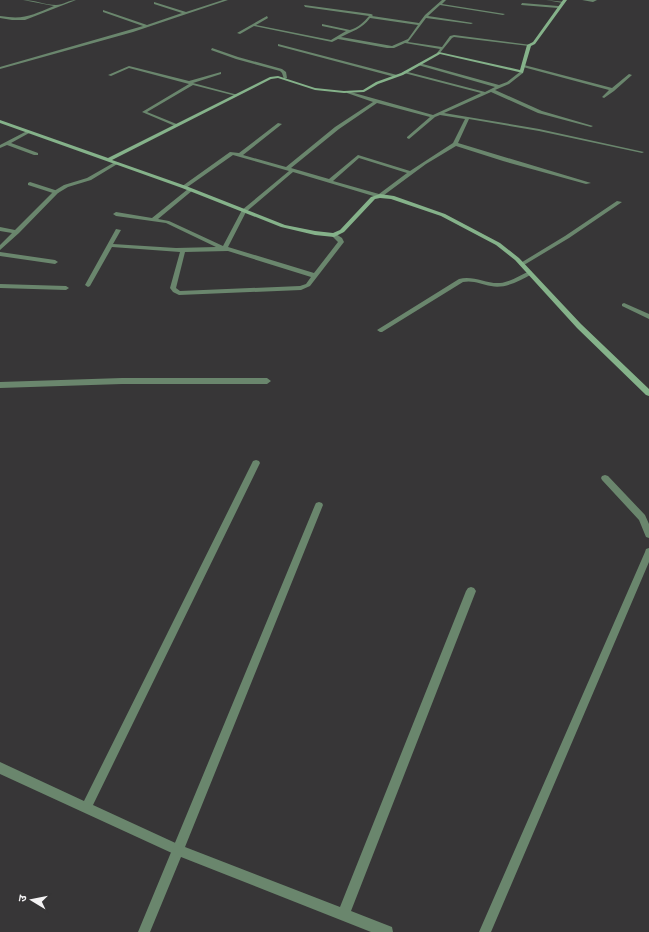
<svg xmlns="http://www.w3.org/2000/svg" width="649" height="932" viewBox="0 0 649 932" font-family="'Fira Sans Condensed','Noto Sans Devanagari',sans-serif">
<rect width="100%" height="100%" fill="#373637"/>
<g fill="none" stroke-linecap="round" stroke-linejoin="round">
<g fill="#6a866d" fill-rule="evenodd">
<path d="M212,48L238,57L282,69L286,72L287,78L284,79L282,73L280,71L236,59L211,50Z"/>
<path d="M30,182L58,191L59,192L56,194L28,185V183Z"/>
<path d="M256,460L259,461L260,463L93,805L182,846L184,850L182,854L178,856L174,854L0,774V762L84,801L252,463L253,461Z"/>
</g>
<g fill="#6a866d" fill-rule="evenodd">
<path d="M23,0C35,0 45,5 56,5C63,5 69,0 76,0L25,20H12L0,18V16C25,20 32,15 54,6Z"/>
<path d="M223,0H228L133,32L0,69V67L143,26L103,12V10L147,25L182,13L154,4V2L186,12Z"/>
<path d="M442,0H446L442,4L505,14L503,15L440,5L428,16L473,23L471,24L426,18L408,42L442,47L450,36L454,35L531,45L529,46L454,37L452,38L439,54L437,53L440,49L405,43L394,48H387L338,39L332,42L254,26L240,34L237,33L267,16L268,18L256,25L331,40L346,31L322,26V24L350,30C358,28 364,22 369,16L305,7L304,5L371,14L373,15L372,16L419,23L425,15ZM370,18L418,25L408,39L392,46L341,37C352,31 362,29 370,18Z"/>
<path d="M546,0L565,2L563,3Z"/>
<path d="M582,0H597L593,2Z"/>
<path d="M522,3L558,6L560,7L558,8L521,5Z"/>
<path d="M278,44L397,75L398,76L395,77L278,46Z"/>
<path d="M419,63L499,85L507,82L521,71H523V73L509,84L495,90L542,111L593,126L591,127L538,113L491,92L444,113L539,129L644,152L642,153L539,131L469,119L458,143L591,183L586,184L503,161L456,146L426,164L380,198L293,172L246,212L228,247L314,273L338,242L331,235L336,234L342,238L344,242L310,286L301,290L179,295L173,292L170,288L180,252L112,247L90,286L88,287L85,285L116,229L121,230L113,244L176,248L216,247L166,223L116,216L113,214L116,212L152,218L188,189L193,190L158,219L169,221L223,246L242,210L289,171L233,155L186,188L181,187L230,152L239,153L278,123L282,124L243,155L286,167L335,127L373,102L347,93V91L433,115L481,93L404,73V71L485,92L495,87L418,65ZM377,103L430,117L407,137V138L409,139L435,117L440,115L465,119L453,143L410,171L358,155L329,179L291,168L339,129ZM359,158L407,173L379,194L333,181ZM228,251L311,277L306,284L300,286L180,291L176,288L185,252Z"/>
<path d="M524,65L612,88L629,74L632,75L614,91L604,98L602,97L609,90L523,67Z"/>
<path d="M129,66L189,81L221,72V74L193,83L238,95L236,96L193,85L147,112L179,125L175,126L142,112L189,84L129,68L111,76L108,75Z"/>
<path d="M27,131L31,132L11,143L38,153V155H34L7,145L0,148V145Z"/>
<path d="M115,162L119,163L91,180L68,187L58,193L19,233L0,250V245L12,233L0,231V227L15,230L54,191L64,185L87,178Z"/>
<path d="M617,201L622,202L569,238L524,265L522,266L519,264L565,236Z"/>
<path d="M0,252L55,260L58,262L55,264L0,256Z"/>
<path d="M530,271L532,272V274C519,281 505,289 491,286C481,284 473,280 463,282L382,332H380L377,330L459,279C473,275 486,284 500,283C511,282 520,275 530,271Z"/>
<path d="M0,284L66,286L69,288L66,290L0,288Z"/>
<path d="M624,303L649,314V319L622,306V304Z"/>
<path d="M122,378H267L271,381L267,384H122L0,388V382Z"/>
<path d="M605,475L608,476L645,515L649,524V538L646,537L639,520L602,480L601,478L602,476Z"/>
<path d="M319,502L322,503L323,505L185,847L340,907L466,591L468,588L471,587L474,588L476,591L351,911L392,927L393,932H371L181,857L150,932H138L315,505L316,503Z"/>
<path d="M649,548V562L491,932H479L645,552L646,549Z"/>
</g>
<path fill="#85b28a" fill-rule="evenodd" d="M563,0H567L535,44L531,46L523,73L440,54L403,75L378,84L364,92L344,93L315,90L278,78L271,79L112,160L186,186L285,225L315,231L333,233L340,230L371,197L380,194L394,196L445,214L500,243L519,258L581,324L649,389V396L646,395L577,328L515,260L496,245L441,216L391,199L380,198L375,199L344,232L334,237L315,235L281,227L182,188L0,123V120L108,158L270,77L278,76L315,88L344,91L363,90L376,82L401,73L439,52L520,70L527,45L533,42Z"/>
</g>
<g transform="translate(32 900) rotate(280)" stroke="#373637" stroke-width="3" paint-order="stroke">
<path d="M0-3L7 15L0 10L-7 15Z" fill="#f4f3f4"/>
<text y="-6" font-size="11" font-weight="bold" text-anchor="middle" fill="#f4f3f4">उ</text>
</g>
</svg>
